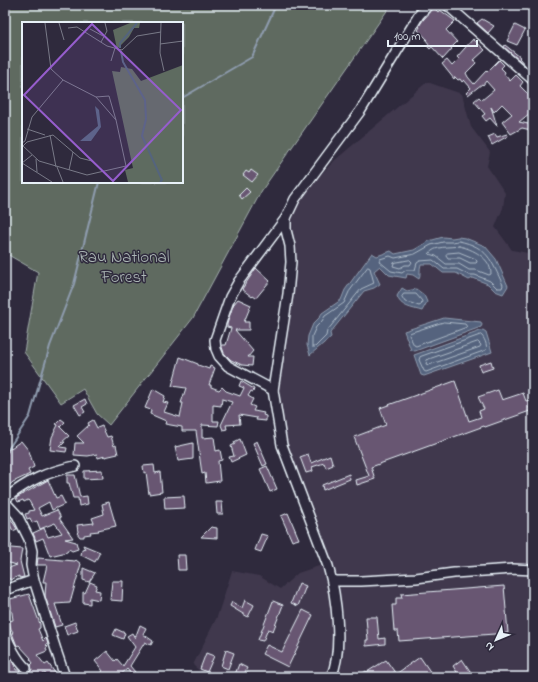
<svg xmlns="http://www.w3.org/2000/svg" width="538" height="682" viewBox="0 0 538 682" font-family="'Indie Flower',sans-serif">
<rect width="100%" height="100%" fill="#2f2a3d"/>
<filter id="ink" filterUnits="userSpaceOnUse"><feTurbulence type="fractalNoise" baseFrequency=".025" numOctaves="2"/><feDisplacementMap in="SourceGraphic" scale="8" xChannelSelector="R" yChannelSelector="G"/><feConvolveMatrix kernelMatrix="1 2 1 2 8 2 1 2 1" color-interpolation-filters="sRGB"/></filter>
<g filter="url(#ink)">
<path fill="#40384d" d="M427,82L462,94L471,127L490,152L487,166L505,193L503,208L495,227L512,250L533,254V677H206L193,665L217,617L232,571L259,576L280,589L298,573L331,562L284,453L273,389L276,368L277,333L287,263L285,239L278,227L302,194L334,161Z"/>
<path fill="#5e6b60" stroke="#a3aeac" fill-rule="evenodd" d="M5,5H391L262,190L193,318L109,425L97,414L83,389L61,403L24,352L38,272L5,253ZM23,23H182V182H23Z"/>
<g fill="#54647e" stroke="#8f9caf">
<path d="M443,237L452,238L458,237L465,238L485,246L496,259L508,286L503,294L495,291L488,284L473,278L469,280L456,273H443L432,264H421C419,270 421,274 419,279L413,275L407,274L406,278L389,275L380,266L374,271L380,284L374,288L364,291L330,333L331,337L310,355L307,345L308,336L313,324L319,318L322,313L341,300L345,290L372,253L377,256L391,251L395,254L414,250L429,241Z"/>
<path d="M402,288L407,291L416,289L424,295L427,302L422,311C412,308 400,307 397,296Z"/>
<path d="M444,318L481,322L482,325L481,327L415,351L411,350L404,331Z"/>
<path d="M483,330L486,332L492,352L424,376L421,375L414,355Z"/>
</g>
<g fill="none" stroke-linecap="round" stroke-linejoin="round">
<g stroke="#adb9c7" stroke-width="1">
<path d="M459,241C488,247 491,260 503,285L502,288H497L490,281L475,275H469L457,269H444L433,260L420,261L417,263L415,270H406L402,273L391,271L379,261L380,259L390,256L395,258L415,254L431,245L443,242H452Z"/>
<path d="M459,246C473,249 491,258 491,274L489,275L476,270H469L459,264H446L436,256L429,254C435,245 449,248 459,246Z"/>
<path d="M448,253L459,252L476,259L477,262L476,263H470L460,258H448L446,255Z"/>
<path d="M410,260L412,262L410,265H405L400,268L393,266L394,263Z"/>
<path d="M368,267L370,268L374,283L361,289L327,331L326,336L315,347H312V336L316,327L322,321L325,316L344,303L349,292Z"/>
<path d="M404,294H416L422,301L421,305L419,306L411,303L405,302L402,297Z"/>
<path d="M444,322L465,324L467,327L416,346L414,345L409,335L410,333Z"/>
<path d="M481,335C484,337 488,346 486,350L426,372L424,371L419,360L420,357Z"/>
<path d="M478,342L481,345L480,347L429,365L426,364L427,360Z"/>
</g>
<g stroke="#8f9caf" stroke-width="2">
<path d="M182,98L252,57L276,5"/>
<path d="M5,454L30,416L50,346L74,284L99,182"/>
</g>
</g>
<g fill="#675772" stroke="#e8f1f8">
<path d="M434,8L438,12L440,10L455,21L446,30L457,42L451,48L452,49L443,59L432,47L430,49L427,46L429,44L426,40L427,39L418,30L420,27L419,26L423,20Z"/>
<path d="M482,19L494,26L488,33L477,23Z"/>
<path d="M515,25L525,30L517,45L507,41Z"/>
<path d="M473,39L485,50L474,60L476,63L466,73L468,77L474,84L486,71L487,72L499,60L504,65L501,68L505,72L504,74L510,81L516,75L523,82L520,86L533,99V104L530,106L533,109V116L530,113L519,122L533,125L531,130L522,128L511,134L502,122L512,114L502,104L494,112L491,107L497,126L490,118L486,121L482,116L485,114L474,101L479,97L482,100L494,90L486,81L483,85L482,84L468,95L466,93L471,88L464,80L462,82L460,79L458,80L455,77L454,79L442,64L447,60L452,66L459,59L457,57Z"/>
<path d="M505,45L520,57L519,58L526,66L504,47Z"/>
<path d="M495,134L497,137L507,134L508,136L492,145L488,137Z"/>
<path d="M251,170L258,175L252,182L243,175L246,171L249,173Z"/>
<path d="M246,188L250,192L242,199L239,195Z"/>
<path d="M256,268L270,281L256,298L253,296L252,297L242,289Z"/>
<path d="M238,299L251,305L244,322H249V330H235L253,351L248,357H253L252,366L242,365L231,360L224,353L222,347V345H226L231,328L227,327V324L233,305Z"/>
<path d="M180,357L198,364V365L209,369L210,366L215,368L209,385H211V387L219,390L222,387L226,391L240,396L244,388L239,386L241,381L254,389L253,392L251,391L248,396L253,399L250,405L255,407L253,411H254L264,413L263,415L266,416V421L256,420L257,418L239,415L240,424L226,425L227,429L223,430L221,425L232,402L222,399L221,406L213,405V421H219L218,426L202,425V438L214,437L216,451L220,450L222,460L218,461L220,481L206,483L205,473L202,474L196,431H182V427L165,424L166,421L150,414L151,410L145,408L153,389L165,396L163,402L168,403L164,412L180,417L183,403H181L186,388L172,386Z"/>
<path d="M491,361L493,368L481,372L479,365Z"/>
<path d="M455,381L469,421L481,417L479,411L484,409L478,397L498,390L502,400L523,393L526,401L532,399L533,406L529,407L530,411L485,427L484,426L371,467L375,479L357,485L356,480L369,476L354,437L386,425L380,408Z"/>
<path d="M85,399L87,404L82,407L85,412L80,415L74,405Z"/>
<path d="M61,419L65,422L60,427L69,436L62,442H65L60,447L67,448L66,452L50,450L52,437L58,425L56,424Z"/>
<path d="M93,420L97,428L102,426L107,437L111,436L114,446L116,445L118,454L105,457V456L98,458L97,454L88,456L74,455L75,443H84L77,436L89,425L88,423Z"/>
<path d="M240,439L246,455L231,462L229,457L234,456L231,446L235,444L234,442Z"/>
<path d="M21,441L29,451L34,467L28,470L30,474L13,482L5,489V455L8,452V450Z"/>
<path d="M257,441L267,464L263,466L253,443Z"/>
<path d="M193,443V459L178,461L175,447Z"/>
<path d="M308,454L311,463L330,455L333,465L326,468L324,463L312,467L313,471L306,473L300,457Z"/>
<path d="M154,465L155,473L160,472L162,492L149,494L146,472L144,473L143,466Z"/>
<path d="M267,466L277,489L270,492L260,469Z"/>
<path d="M102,470L103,478L84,479V471Z"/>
<path d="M349,474L350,479L323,490L322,485Z"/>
<path d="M67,475H75L80,497L87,496L88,504L79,506L78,498H73L69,483H67Z"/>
<path d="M48,480L56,498L61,496L65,504L52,510L49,502L38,508L42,516L57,510L61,518H59L73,538L65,539L76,542L78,549L72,551L69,549L67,552L50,556L43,538L36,541L33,533L44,528L48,537L62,533L55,523L40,529L37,521L32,523L30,518L27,519L25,514L29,513V511L34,510L29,501L28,500L24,502L23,500L18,502L16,498Z"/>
<path d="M184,496L185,508L165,509L164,497Z"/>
<path d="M109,502L116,526L98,530L99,531L90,532L91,534L84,535V537H80L77,533L78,532L77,525L94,523L92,518L104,514L102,504Z"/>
<path d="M216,502H222L223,514H217Z"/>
<path d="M288,513L299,539L292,541L281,516Z"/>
<path d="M9,516L17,529L13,531L6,517Z"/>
<path d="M211,527L217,528V538L201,537Z"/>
<path d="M261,534L268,536L261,552L255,550Z"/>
<path d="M5,544L12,545L11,548L22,549L20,561L24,577L19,578V576L10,580L9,578L5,579L6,569L17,565L5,562Z"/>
<path d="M83,545L100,552L95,562L81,555L82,550L85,549Z"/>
<path d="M177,555H185L186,570H178Z"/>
<path d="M38,558L75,561L76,560L81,564L70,603L55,604L62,625L55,627L45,596L46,582H43L47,565H37Z"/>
<path d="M83,568L95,573L89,582L83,580Z"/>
<path d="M112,581H123L122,601L110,600Z"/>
<path d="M90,582L97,585L95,590L100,591L99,600L90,598V604L83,603V592L85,593Z"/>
<path d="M299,583L306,586L298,606L291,603Z"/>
<path d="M504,586L508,633L399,641L398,631H394L392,605H396V598H402L401,594Z"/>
<path d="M29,594L40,624V628L38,629L43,641L46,638L48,644L46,645L48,647L46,648L47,651L37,655L45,665L48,663L58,677H47L45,673L39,677H5V648L15,665L16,670H19L20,673L27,674L32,670L31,665L33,663L30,659L31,658L19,645L17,646L12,633L13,632L11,629L9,621L13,620L10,599Z"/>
<path d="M245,600L254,605L248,617L230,606L232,602L242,608Z"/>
<path d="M273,601L283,605L273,631L268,629L263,641L258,640Z"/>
<path d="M303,610L313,615L288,667L262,654L267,645L282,652Z"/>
<path d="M366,617H377L379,639L385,638V644L366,646V640H368Z"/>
<path d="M75,622L78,631L67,635L64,626Z"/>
<path d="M140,625L146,628L143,634L153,641L151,645L145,642L130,666L135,672L132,675L127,669L118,677H96L103,671L95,661L107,651L115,661L117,659L123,666L135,647L127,636L132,633L135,638Z"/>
<path d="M116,629L125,633L123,639L113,635Z"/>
<path d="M226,650L234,653L228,669L221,666Z"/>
<path d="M206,653L214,656L207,672L200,669Z"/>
<path d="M420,657L431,673L425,677H357L366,671L367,672L386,660L396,674Z"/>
<path d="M462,659L474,677H460L453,666Z"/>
<path d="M239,664L247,668L245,672L255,677H234Z"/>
</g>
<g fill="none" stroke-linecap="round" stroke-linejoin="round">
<g stroke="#e8f1f8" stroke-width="12">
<g id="minor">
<path d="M447,5L533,80"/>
<path d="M273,390L228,366L219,356L216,349L215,340L230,297L239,281L286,218"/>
<path d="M5,499C27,481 47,472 75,466"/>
<path d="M5,502L17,515L29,539L32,551L31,565L34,580L57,653L65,677"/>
<path d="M332,581H361L416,578L454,573L513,569L533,570"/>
<path d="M5,590L34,580"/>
<path d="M5,633C9,644 17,660 26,668"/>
<path d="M331,677C344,650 336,594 328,566L282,445L273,390L288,294L291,262L290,246L286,230V218L295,199L361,110L419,15L428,5"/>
</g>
</g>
<use href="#minor" stroke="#2f2a3d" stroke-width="9"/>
</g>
</g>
<g text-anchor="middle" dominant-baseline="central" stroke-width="3" stroke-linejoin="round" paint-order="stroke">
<g font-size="17" fill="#aab5b4" stroke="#2f2a3d">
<text x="124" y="257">Rau National<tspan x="124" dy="20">Forest</tspan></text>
</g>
</g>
<g transform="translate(22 22)">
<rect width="161" height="161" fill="#2f2a3d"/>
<path d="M108,1H118L117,6H112L107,15L95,27L91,8ZM161,43V160H106L103,148L111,146L90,49L98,50L99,45L110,47L119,59Z" fill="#5e6b60"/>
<path d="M73,84L77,88L79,105L69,119H58L76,104Z" fill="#54647e"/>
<path fill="none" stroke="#54647e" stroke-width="2" d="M98,26V21L115,1M99,29L101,40L123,78L124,97L120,114L140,158L138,160"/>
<path fill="none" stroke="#797a88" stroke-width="1" d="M37,1L42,18M139,1L138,31L142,49M46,6L55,5L85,24L100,28L115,14L139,10M68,7L81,14M79,20L85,9L83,1M138,22L161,19M89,39L93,26M74,75L87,74L94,98M5,107L23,113M28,113L34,145M0,121L3,119L10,95L41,58M0,123L17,139L65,153L104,144L94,98L74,75L41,58L29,47L23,1M1,124L5,120L31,113L58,136L70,139L80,149M14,137L15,150M0,141L30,160M0,141L10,133M35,145L41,160M47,148L51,130"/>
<path fill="#965dcd" fill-opacity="0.15" stroke="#965dcd" stroke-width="2" d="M70,2L159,88L91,159L2,73Z"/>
<rect width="161" height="161" fill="none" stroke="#e8f1f8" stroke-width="2"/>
</g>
<rect width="538" height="682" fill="none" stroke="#2f2a3d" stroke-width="20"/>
<rect x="10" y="10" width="518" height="662" fill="none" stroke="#e8f1f8" stroke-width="1.5" filter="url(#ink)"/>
<g transform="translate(496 640) rotate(226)" stroke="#2f2a3d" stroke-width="3" paint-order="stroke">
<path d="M0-3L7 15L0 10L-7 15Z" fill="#e8f1f8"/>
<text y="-6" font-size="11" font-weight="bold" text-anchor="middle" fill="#e8f1f8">N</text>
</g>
<path d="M388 40v6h89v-6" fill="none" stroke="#e8f1f8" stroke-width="2"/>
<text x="394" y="40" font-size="12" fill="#e8f1f8" stroke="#2f2a3d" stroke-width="3" paint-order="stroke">100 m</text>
</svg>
